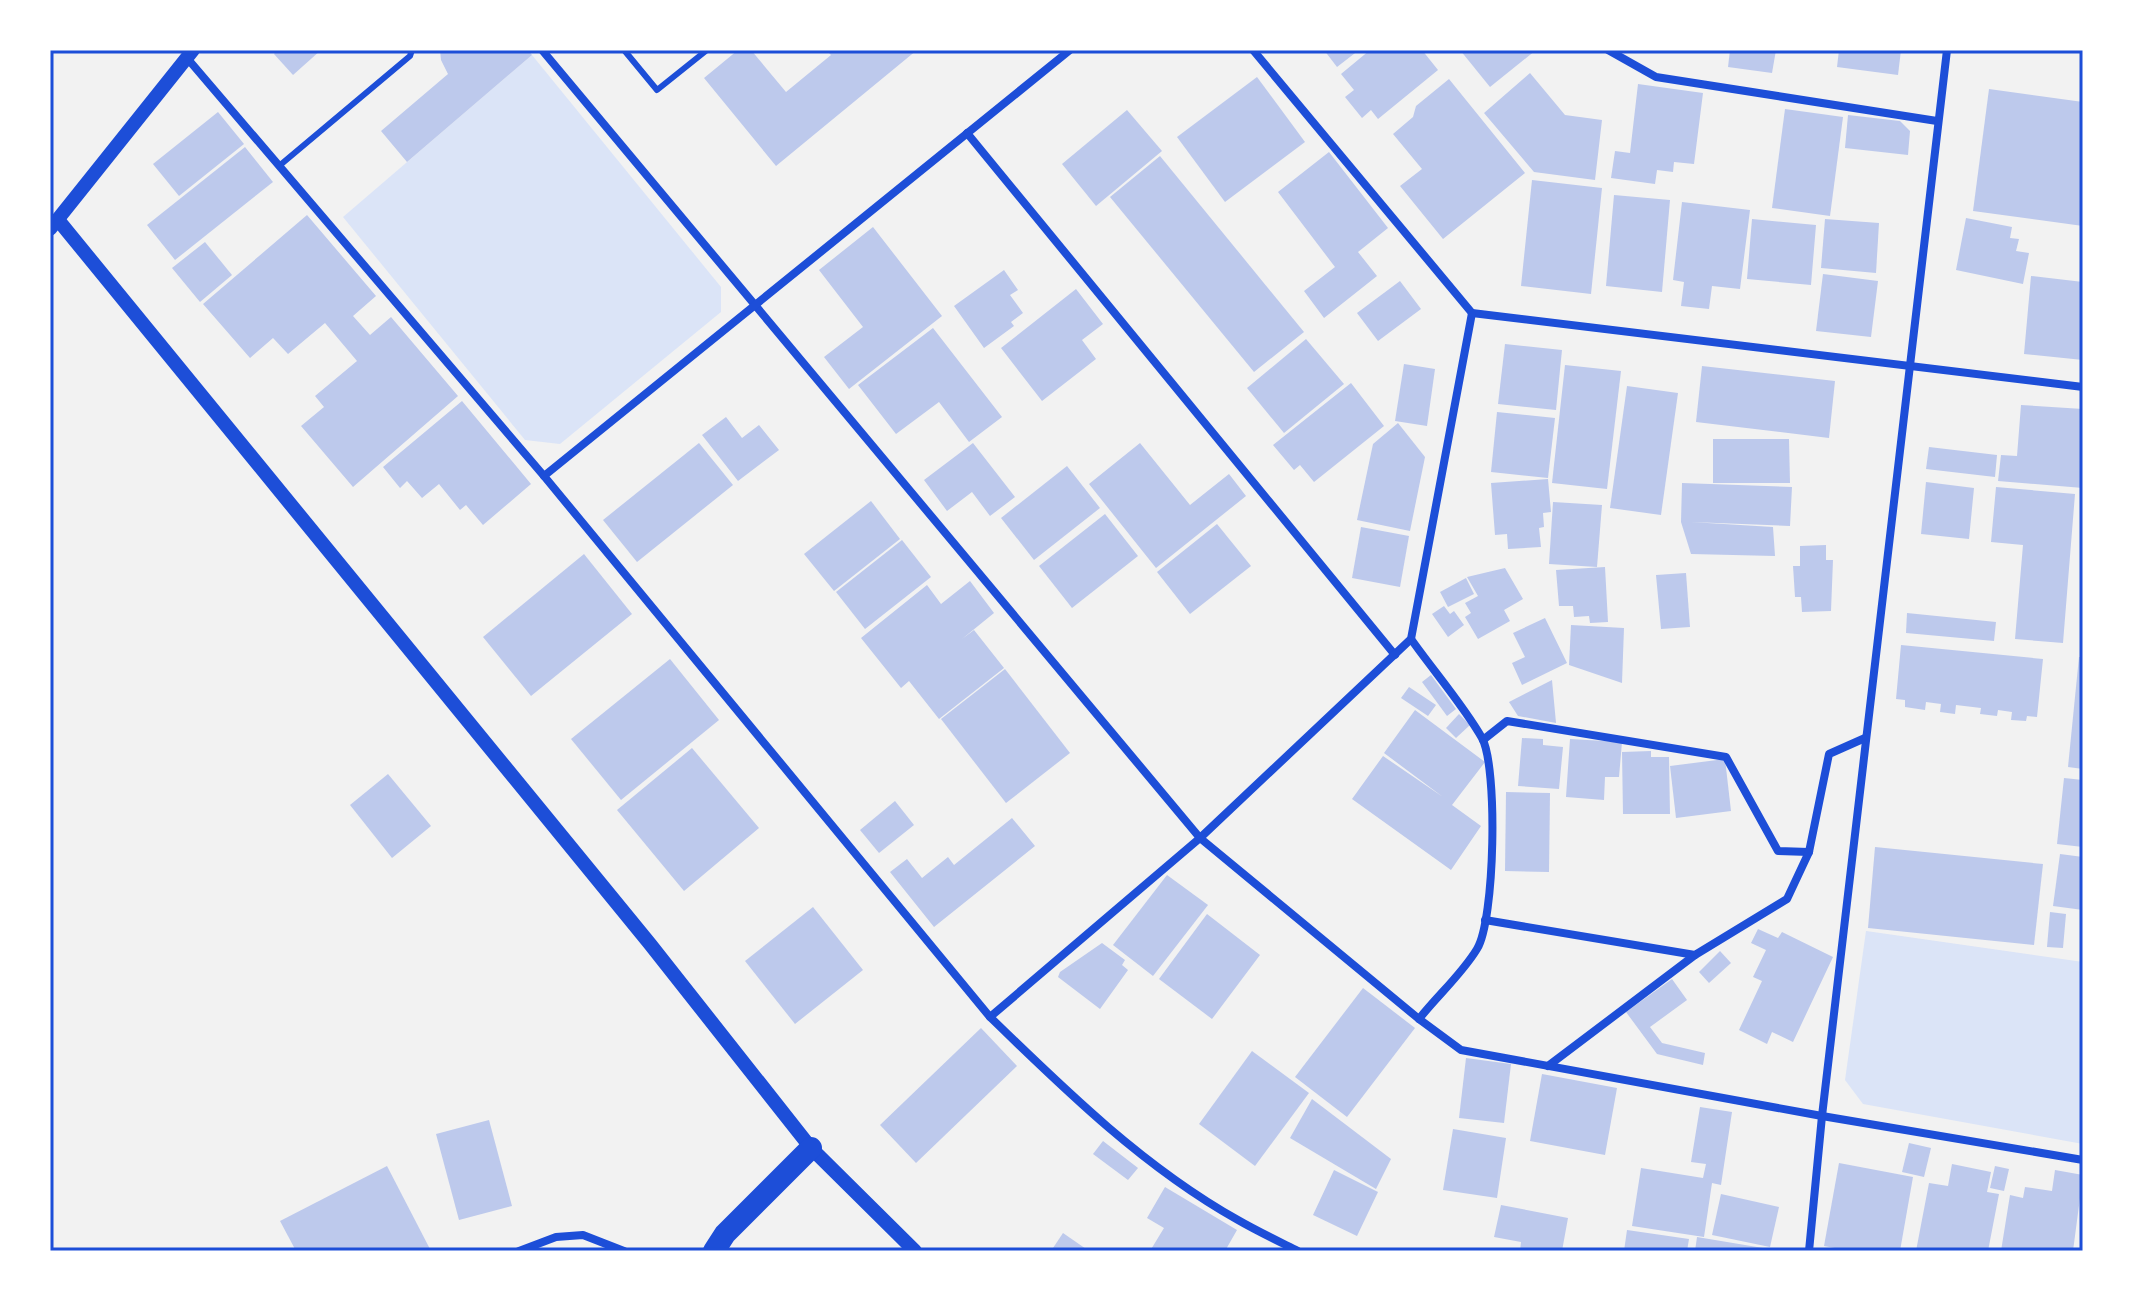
<svg xmlns="http://www.w3.org/2000/svg" width="2133" height="1301" viewBox="0 0 2133 1301" font-family="Manrope,sans-serif">
<rect width="100%" height="100%" fill="#f2f2f2"/>
<g fill="#dbe4f7">
<path d="M532,55L721,287V312L560,444L525,440L343,217Z"/>
<path d="M1866,931L2083,962V1144L1863,1104L1845,1080Z"/>
</g>
<g fill="#bdc9ec">
<path d="M277,50H321L293,75L274,54Z"/>
<path d="M440,50H528L532,55L407,162L381,131L448,74L441,60Z"/>
<path d="M738,50H751L786,92L831,55L826,50H917L776,166L704,78Z"/>
<path d="M1324,50H1359L1337,67Z"/>
<path d="M1370,50H1422L1438,70L1378,119L1371,110L1362,118L1345,97L1354,90L1341,74Z"/>
<path d="M1460,50H1536L1490,87Z"/>
<path d="M1730,50H1776L1772,73L1728,67Z"/>
<path d="M1839,50H1901L1898,75L1837,67Z"/>
<path d="M1530,73L1565,115L1602,120L1595,180L1534,172L1484,113Z"/>
<path d="M1257,77L1305,142L1225,202L1177,137Z"/>
<path d="M1449,79L1525,173L1443,239L1400,186L1422,169L1393,134L1413,117L1416,106Z"/>
<path d="M1638,84L1703,93L1694,164L1674,162L1673,172L1657,170L1655,184L1611,178L1615,151L1630,153Z"/>
<path d="M1989,89L2083,102V226L1973,211Z"/>
<path d="M1785,109L1843,117L1830,216L1772,208Z"/>
<path d="M1127,110L1162,151L1096,206L1062,164Z"/>
<path d="M218,112L244,144L179,196L153,164Z"/>
<path d="M1848,115L1900,121L1910,131L1908,155L1845,148Z"/>
<path d="M245,147L273,182L175,260L147,225Z"/>
<path d="M1329,152L1388,228L1358,252L1377,276L1324,318L1304,291L1335,267L1278,192Z"/>
<path d="M1160,156L1304,332L1254,372L1110,197Z"/>
<path d="M1532,180L1602,188L1591,294L1521,286Z"/>
<path d="M1614,195L1670,200L1662,292L1606,286Z"/>
<path d="M1682,202L1750,210L1740,289L1712,286L1709,309L1681,306L1684,282L1673,280Z"/>
<path d="M307,215L376,296L353,316L370,335L391,317L458,396L353,487L301,426L324,407L315,396L357,361L325,323L288,354L273,338L250,358L203,304Z"/>
<path d="M1966,218L2012,227L2010,238L2019,239L2016,251L2029,253L2023,284L1956,270Z"/>
<path d="M1752,219L1816,225L1811,285L1747,279Z"/>
<path d="M1825,219L1879,223L1876,273L1821,268Z"/>
<path d="M873,227L942,316L849,389L824,357L863,327L819,270Z"/>
<path d="M205,242L232,275L200,302L172,268Z"/>
<path d="M1004,270L1018,290L1010,295L1023,313L1011,322L1014,326L984,348L954,306Z"/>
<path d="M1823,274L1878,281L1871,337L1816,331Z"/>
<path d="M2031,276L2083,282V360L2024,354Z"/>
<path d="M1400,281L1421,309L1378,341L1357,313Z"/>
<path d="M1076,289L1103,324L1082,340L1096,359L1042,401L1001,348Z"/>
<path d="M933,328L1002,417L969,442L939,402L896,434L858,385Z"/>
<path d="M1306,339L1344,384L1284,433L1247,388Z"/>
<path d="M1505,344L1562,350L1556,410L1498,404Z"/>
<path d="M1404,364L1435,369L1427,426L1395,421Z"/>
<path d="M1565,365L1621,371L1607,489L1552,483Z"/>
<path d="M1702,366L1835,381L1829,438L1696,422Z"/>
<path d="M1351,383L1384,426L1314,482L1300,465L1294,470L1273,445Z"/>
<path d="M1627,386L1678,393L1661,515L1610,508Z"/>
<path d="M462,401L531,484L483,525L466,505L460,510L439,484L422,498L407,481L400,488L383,467Z"/>
<path d="M2021,405L2083,409V488L1998,481L2001,455L2017,456Z"/>
<path d="M1497,412L1555,418L1548,478L1491,472Z"/>
<path d="M726,417L742,438L759,425L779,450L738,481L702,435Z"/>
<path d="M1398,423L1425,457L1410,531L1357,520L1373,444Z"/>
<path d="M1713,439H1789L1790,483H1713Z"/>
<path d="M699,443L733,485L637,562L603,520Z"/>
<path d="M973,443L1015,497L990,516L972,492L947,511L924,480Z"/>
<path d="M1140,443L1190,505L1229,474L1246,496L1156,568L1089,484Z"/>
<path d="M1929,447L1997,455L1995,477L1926,469Z"/>
<path d="M1067,466L1100,508L1034,560L1001,518Z"/>
<path d="M1548,479L1551,512L1543,513L1544,527L1539,528L1541,547L1508,549L1507,534L1495,535L1491,483Z"/>
<path d="M1926,482L1974,488L1969,539L1921,534Z"/>
<path d="M1682,483L1792,487L1790,526L1691,522L1773,527L1775,556L1691,554L1681,522Z"/>
<path d="M1996,487L2075,494L2063,643L2015,639L2023,545L1991,542Z"/>
<path d="M871,501L900,539L834,591L804,554Z"/>
<path d="M1553,502L1602,505L1597,567L1549,564Z"/>
<path d="M1105,514L1138,556L1072,608L1039,566Z"/>
<path d="M1217,524L1251,566L1190,614L1157,572Z"/>
<path d="M1361,527L1409,536L1400,587L1352,578Z"/>
<path d="M902,540L931,577L865,629L836,592Z"/>
<path d="M1826,545V560H1833L1831,611L1802,612L1801,597H1795L1793,566H1800V546Z"/>
<path d="M584,554L632,614L531,696L483,637Z"/>
<path d="M1605,567L1608,622L1590,623L1589,616L1574,617L1573,606H1559L1556,570Z"/>
<path d="M1505,568L1523,599L1504,610L1510,621L1478,639L1465,617L1471,613L1465,603L1478,596L1467,577Z"/>
<path d="M1686,573L1690,627L1661,629L1656,575Z"/>
<path d="M1466,578L1474,594L1448,607L1440,592Z"/>
<path d="M970,581L994,613L962,639L974,630L1004,668L939,719L909,681L901,688L861,638L927,585L941,604Z"/>
<path d="M1444,606L1450,614L1454,611L1464,625L1448,637L1432,614Z"/>
<path d="M1907,613L1996,622L1994,641L1906,633Z"/>
<path d="M1545,618L1567,663L1522,685L1512,663L1525,657L1513,633Z"/>
<path d="M1571,625L1624,628L1622,683L1569,665Z"/>
<path d="M1901,645L2043,659L2037,717L2027,716L2026,721L2011,720L2012,712L1998,710L1997,716L1980,714L1981,708L1956,705L1955,714L1940,712L1941,704L1926,702L1925,710L1905,707V700L1896,699Z"/>
<path d="M2079,657H2083V769L2068,767Z"/>
<path d="M670,659L719,720L621,800L571,739Z"/>
<path d="M1005,669L1070,753L1006,803L941,719Z"/>
<path d="M1431,675L1456,709L1447,716L1422,682Z"/>
<path d="M1552,680L1556,723L1518,716L1509,702Z"/>
<path d="M1409,687L1436,705L1428,716L1401,698Z"/>
<path d="M1415,710L1485,762L1452,805L1481,826L1451,870L1352,799L1383,756L1443,797L1384,753Z"/>
<path d="M1459,714L1470,725L1456,738L1446,728Z"/>
<path d="M1522,738L1543,739V745L1563,747L1559,789L1518,786Z"/>
<path d="M1570,739L1622,742L1619,777H1605L1604,800L1566,797Z"/>
<path d="M692,748L759,828L684,891L617,810Z"/>
<path d="M1651,751V757H1669L1670,814H1623L1622,752Z"/>
<path d="M1725,759L1731,811L1676,818L1670,766Z"/>
<path d="M388,774L431,826L392,858L350,805Z"/>
<path d="M2064,778L2083,780V847L2057,844Z"/>
<path d="M1506,792L1550,793L1549,872L1505,871Z"/>
<path d="M895,801L914,825L879,853L860,830Z"/>
<path d="M1012,818L1035,846L934,927L890,872L907,859L922,878L948,857L954,865Z"/>
<path d="M1875,847L2043,864L2034,945L1868,928Z"/>
<path d="M2060,854L2083,857V910L2053,906Z"/>
<path d="M1167,875L1208,905L1153,976L1113,945Z"/>
<path d="M813,907L863,970L795,1024L745,961Z"/>
<path d="M2050,912L2066,914L2063,948L2047,947Z"/>
<path d="M1207,914L1260,955L1212,1019L1159,979Z"/>
<path d="M1758,929L1778,938L1782,932L1833,957L1793,1042L1772,1032L1767,1044L1739,1030L1762,981L1753,977L1766,950L1751,943Z"/>
<path d="M1102,943L1125,960L1122,965L1128,970L1100,1009L1058,977L1060,972Z"/>
<path d="M1720,951L1731,963L1709,983L1699,972Z"/>
<path d="M1672,979L1687,1000L1650,1027L1662,1043L1705,1053L1703,1065L1657,1054L1626,1012Z"/>
<path d="M1363,988L1415,1028L1347,1117L1295,1077Z"/>
<path d="M981,1028L1017,1066L916,1163L880,1125Z"/>
<path d="M1252,1051L1309,1093L1255,1166L1199,1124Z"/>
<path d="M1466,1058L1511,1064L1504,1123L1459,1118Z"/>
<path d="M1542,1074L1617,1088L1605,1155L1530,1141Z"/>
<path d="M1312,1099L1391,1159L1376,1189L1290,1138Z"/>
<path d="M1700,1107L1732,1112L1721,1185L1712,1183L1704,1237L1632,1226L1641,1168L1703,1178L1706,1164L1691,1162Z"/>
<path d="M489,1120L512,1206L459,1220L436,1134Z"/>
<path d="M1453,1129L1506,1138L1497,1198L1443,1190Z"/>
<path d="M1103,1141L1138,1168L1128,1180L1093,1154Z"/>
<path d="M1909,1143L1931,1148L1924,1177L1902,1172Z"/>
<path d="M1839,1163L1913,1177L1900,1251H1851L1824,1246Z"/>
<path d="M1952,1164L1991,1172L1987,1192L1999,1194L1988,1251H1916L1929,1183L1948,1186Z"/>
<path d="M387,1166L431,1251H296L280,1221Z"/>
<path d="M1995,1166L2009,1169L2004,1191L1990,1188Z"/>
<path d="M1334,1170L1378,1192L1357,1236L1313,1215Z"/>
<path d="M2055,1170L2083,1175L2073,1251H2001L2010,1195L2023,1198L2025,1187L2052,1191Z"/>
<path d="M1165,1187L1237,1230L1225,1251H1150L1164,1228L1147,1218Z"/>
<path d="M1721,1194L1779,1207L1770,1247L1712,1235Z"/>
<path d="M1501,1205L1568,1218L1562,1251H1520L1521,1242L1494,1237Z"/>
<path d="M1627,1230L1689,1239L1687,1251H1624Z"/>
<path d="M1063,1233L1089,1251H1051Z"/>
<path d="M1697,1237L1763,1248L1762,1251H1695Z"/>
</g>
<g fill="none" stroke-linecap="round" stroke-linejoin="round">
<g stroke="#1d4ed8" stroke-width="6">
<path d="M624,50L657,90L707,50"/>
<path d="M279,166L410,56L412,50"/>
</g>
<g stroke="#1d4ed8" stroke-width="8">
<path d="M542,50L1200,838L1419,1019L1461,1050L1822,1116L2083,1160"/>
<path d="M1253,50L1472,313L2083,387"/>
<path d="M1608,50L1656,77L1937,121"/>
<path d="M187,58L544,476L990,1017C1066,1091 1145,1168 1238,1220C1257,1231 1278,1241 1298,1251"/>
<path d="M967,133L1395,655"/>
<path d="M544,476L1070,50"/>
<path d="M1411,639C1432,669 1464,706 1482,738C1498,767 1495,920 1477,949C1462,974 1437,996 1419,1019"/>
<path d="M1483,740L1507,721L1726,757L1778,851L1809,852L1829,754L1865,738"/>
<path d="M1485,920L1695,955L1787,899L1809,852"/>
<path d="M990,1017L1200,838L1411,639L1472,313"/>
<path d="M1548,1066L1695,955"/>
<path d="M519,1251L556,1237L583,1235L624,1251"/>
<path d="M1809,1251L1822,1116L1947,50"/>
</g>
<g stroke="#1d4ed8" stroke-width="14">
<path d="M59,221L650,944L811,1148L915,1251"/>
<path d="M50,229L193,50"/>
</g>
<path stroke="#1d4ed8" stroke-width="22" d="M714,1251L725,1234L811,1148"/>
</g>
<rect width="2133" height="1301" fill="none" stroke="#ffffff" stroke-width="104"/>
<rect x="52" y="52" width="2029" height="1197" fill="none" stroke="#1d4ed8" stroke-width="3"/>
</svg>
